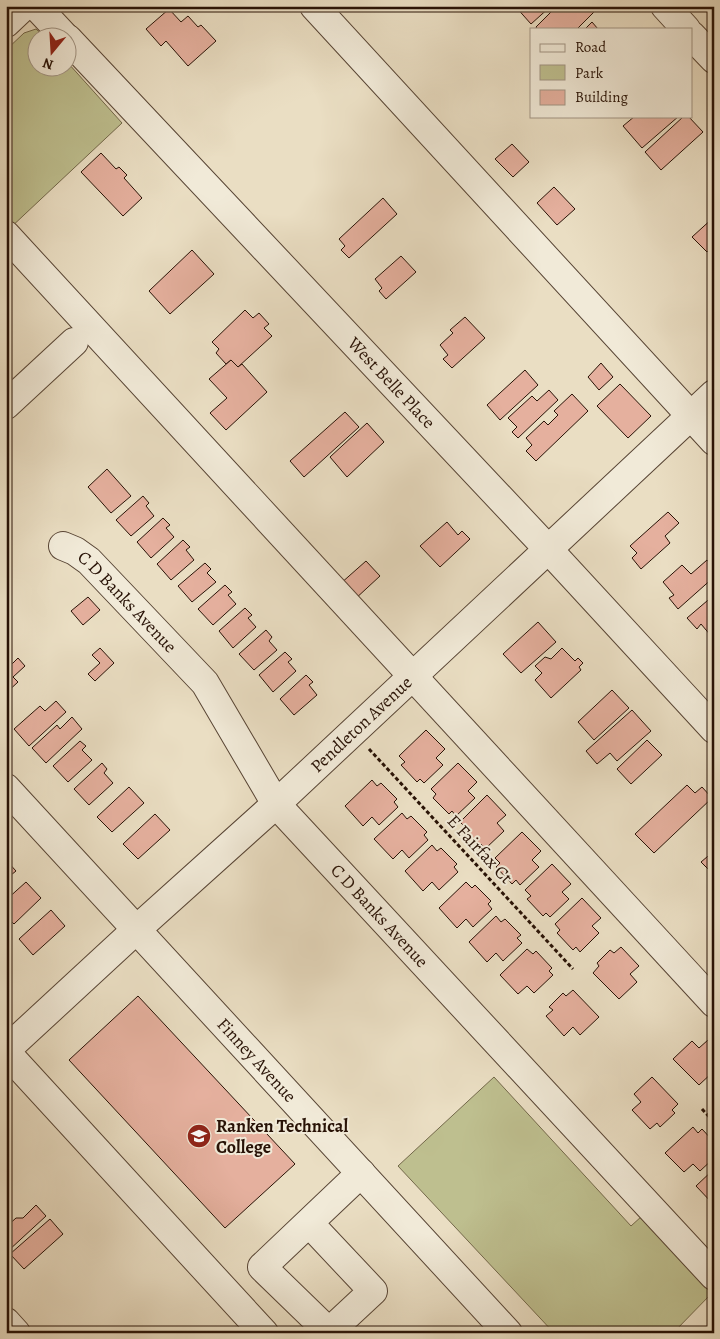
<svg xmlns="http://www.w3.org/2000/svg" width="720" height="1339" viewBox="0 0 720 1339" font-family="Alegreya,serif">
<rect width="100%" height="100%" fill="#eadec3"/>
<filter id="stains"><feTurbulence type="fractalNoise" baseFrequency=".004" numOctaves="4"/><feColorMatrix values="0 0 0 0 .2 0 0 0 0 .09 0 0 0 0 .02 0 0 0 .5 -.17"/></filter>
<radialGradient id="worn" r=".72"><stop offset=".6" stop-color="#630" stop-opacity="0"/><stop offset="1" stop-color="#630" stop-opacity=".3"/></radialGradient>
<g fill="#bebf8f" stroke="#73684a">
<path d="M36,29L45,37L38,38V68H68V63L122,123L8,230L6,228V50L24,33Z"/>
<path d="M494,1077L631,1226L642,1216L712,1293L673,1333H554L398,1166Z"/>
</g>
<g fill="#e5b09e" stroke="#281206">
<path d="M515,6H551L531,24Z"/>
<path d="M557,6H577L579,8L581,6H589L594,12L577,29H537L536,27Z"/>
<path d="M169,9L181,22L188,16L198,27L201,25L216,41L188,66L166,41L161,46L146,29Z"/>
<path d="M592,22L598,29H585Z"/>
<path d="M635,116H679L642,148L623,126Z"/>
<path d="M684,116H688L703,132L661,170L645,152Z"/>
<path d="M512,144L529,162L513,177L495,159Z"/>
<path d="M101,153L116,169L119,167L127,175L124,178L142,198L123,216L81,172Z"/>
<path d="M554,187L575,209L557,225L537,203Z"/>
<path d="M383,198L397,214L349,258L341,250L345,246L339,239Z"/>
<path d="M714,217V249L712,247L707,252L692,237Z"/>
<path d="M192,250L214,274L170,314L149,291Z"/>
<path d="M401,256L416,272L386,299L379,291L382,288L375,279Z"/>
<path d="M245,310L253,318L259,313L269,324L264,328L272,336L238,367L231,360L226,364L216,353L219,349L212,342Z"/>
<path d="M465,317L485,338L452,368L443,359L448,355L440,345L453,333L450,330Z"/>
<path d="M231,360L238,367L242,364L267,392L226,430L210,413L227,398L209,379Z"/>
<path d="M601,363L613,377L599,390L588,377Z"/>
<path d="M525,370L538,385L500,420L487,405Z"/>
<path d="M620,384L651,416L628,438L597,406Z"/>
<path d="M549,390L558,400L518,438L512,432L517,427L508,418L532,396L537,401Z"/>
<path d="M572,394L588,411L536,461L526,451L532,445L526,438L544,421L548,425L558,415L554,411Z"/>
<path d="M345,412L359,427L304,477L290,461Z"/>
<path d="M367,423L384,442L347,477L330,457Z"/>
<path d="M107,469L131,496L111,513L88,487Z"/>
<path d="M143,496L149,503L146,506L154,516L131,536L116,520Z"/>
<path d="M668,512L679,523L665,536L670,543L641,569L632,558L637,553L630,546Z"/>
<path d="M163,518L170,525L166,528L174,537L151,558L137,542Z"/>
<path d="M447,522L458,535L462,531L470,539L440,567L420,546Z"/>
<path d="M183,540L190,547L186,550L194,560L171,580L157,564Z"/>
<path d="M707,560L714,568V577L678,609L669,598L674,595L663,582L682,565L691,574Z"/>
<path d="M366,561L380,576L354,600L340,584Z"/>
<path d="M205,563L211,569L207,573L216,582L192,602L178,586Z"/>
<path d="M225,585L232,592L228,595L236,604L213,625L198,609Z"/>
<path d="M714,595V636L712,637L701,624L697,629L687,618Z"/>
<path d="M88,597L100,610L83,625L71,611Z"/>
<path d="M245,608L252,615L248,618L256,627L233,648L219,631Z"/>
<path d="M538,622L556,642L521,673L503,654Z"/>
<path d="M266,630L272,637L269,641L277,650L254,670L239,654Z"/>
<path d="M100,648L114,663L95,681L88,674L100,663L92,655Z"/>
<path d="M562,648L575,661L578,658L583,663L579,667L581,670L551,698L535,680L542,673L535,666L545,657L551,659Z"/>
<path d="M285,652L292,659L288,662L296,671L273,692L259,675Z"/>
<path d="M18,658L25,666L13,677L18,682L6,693V670Z"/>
<path d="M306,675L313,682L309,685L317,695L294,715L280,699Z"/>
<path d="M612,690L629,708L594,740L578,722Z"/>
<path d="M56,701L66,712L29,746L14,729L40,706L45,711Z"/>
<path d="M632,710L651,731L617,761L610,753L597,764L586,751Z"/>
<path d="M72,717L82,729L46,763L32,748L57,725L60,729Z"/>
<path d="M426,730L445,749L436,758L443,765L424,783L420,779L417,782L401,765L405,762L399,756Z"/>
<path d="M647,740L662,755L631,784L617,769Z"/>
<path d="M80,741L86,746L82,750L92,760L68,782L53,766Z"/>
<path d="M102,763L107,769L104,773L113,783L89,805L74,789Z"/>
<path d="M458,763L477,782L468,791L475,798L456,816L452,811L449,814L433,798L436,794L431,789Z"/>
<path d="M372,780L377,786L381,783L397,799L394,802L398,807L379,825L372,817L363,826L345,806Z"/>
<path d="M687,785L695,793L702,787L712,798L654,853L635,834Z"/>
<path d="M129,787L144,803L112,832L97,817Z"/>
<path d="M487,795L506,815L497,823L504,831L485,849L481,844L478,847L462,830L465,827L460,822Z"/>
<path d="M402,813L407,819L411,816L427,832L424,835L428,840L409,858L402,850L393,859L374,839Z"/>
<path d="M155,814L170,830L138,859L123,844Z"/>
<path d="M522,832L541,851L532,860L539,867L520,885L516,880L512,884L496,867L500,863L495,858Z"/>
<path d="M432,845L437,851L441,848L457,864L454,867L458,872L439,890L432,882L423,891L405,871Z"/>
<path d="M714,851V875L701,862Z"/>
<path d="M6,860L16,871L6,879Z"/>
<path d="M552,864L571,884L562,892L569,899L550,917L546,913L543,916L527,899L531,896L525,890Z"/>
<path d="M26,882L41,898L14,924L8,918L11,914L6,909V900Z"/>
<path d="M466,882L472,888L475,885L491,901L488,904L492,909L473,927L466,919L457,928L439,908Z"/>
<path d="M582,898L601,918L592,926L599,933L580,952L576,947L573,950L557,933L560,930L555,924Z"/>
<path d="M51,910L65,926L33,955L19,939Z"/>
<path d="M496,916L501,922L505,919L521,935L517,938L522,943L503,961L496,953L487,962L469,942Z"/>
<path d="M621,947L639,966L630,974L637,982L619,999L593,973L599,966L597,963L610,950L614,953Z"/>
<path d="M527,949L533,954L536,951L552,968L549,971L553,975L534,993L527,986L518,994L500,975Z"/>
<path d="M573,990L599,1017L580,1035L573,1027L564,1036L546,1016L553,1010L549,1007L563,993L566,996Z"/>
<path d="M138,996L295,1164L225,1228L69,1060Z"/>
<path d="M708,1040L714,1046V1071L699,1085L673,1059L692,1041L699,1048Z"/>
<path d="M652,1077L678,1104L672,1110L675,1113L660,1127L657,1123L650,1129L632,1110L641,1102L634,1094Z"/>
<path d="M693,1127L698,1133L702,1129L714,1142V1158L700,1171L693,1164L684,1172L665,1153Z"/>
<path d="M714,1169V1205L696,1186Z"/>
<path d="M36,1205L46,1216L8,1251L6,1248V1227L16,1218H23Z"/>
<path d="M50,1219L63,1234L24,1269L10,1254Z"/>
</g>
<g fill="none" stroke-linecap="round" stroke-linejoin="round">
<g stroke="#584535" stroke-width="30">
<g id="minor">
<path d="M36,6L66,38"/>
<path d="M314,6L714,441"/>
<path d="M665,6L686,29"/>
<path d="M6,23L24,6"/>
<path d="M691,35L714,59"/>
<path id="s1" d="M68,39L548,549L714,729"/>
<path d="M6,235L714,1003"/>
<path d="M6,405L74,342"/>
<path id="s2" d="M63,546L75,551L89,561L205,683L276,804L714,1276"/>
<path id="s3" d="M6,788L508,1333"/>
<path id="s4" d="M6,1050L137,929L276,804L714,394"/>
<path d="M6,1052L264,1333"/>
<path d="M309,1223L373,1291L329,1332L262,1267L361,1173"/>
<path d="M6,1322L16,1333"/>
</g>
</g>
<g stroke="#281206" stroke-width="3" stroke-dasharray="4 2.5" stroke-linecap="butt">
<path d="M369,749L573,969"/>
<path d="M702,1109L714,1122"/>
</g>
<use href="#minor" stroke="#f1ead8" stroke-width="28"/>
</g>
<defs>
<g id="university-disc" transform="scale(1.25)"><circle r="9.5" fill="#8f2418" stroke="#f1ead8"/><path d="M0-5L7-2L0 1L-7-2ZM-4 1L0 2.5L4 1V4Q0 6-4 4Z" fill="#fff"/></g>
</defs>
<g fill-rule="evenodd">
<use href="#university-disc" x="199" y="1136"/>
</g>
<g text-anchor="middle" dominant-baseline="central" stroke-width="4" stroke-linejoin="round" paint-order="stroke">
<g font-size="18" fill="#281206" stroke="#f1ead8">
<text stroke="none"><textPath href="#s1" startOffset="472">West Belle Place</textPath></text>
<text stroke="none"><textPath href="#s2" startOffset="86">C D Banks Avenue</textPath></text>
<text stroke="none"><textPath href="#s4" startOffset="482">Pendleton Avenue</textPath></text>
<text transform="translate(480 849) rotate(47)">E Fairfax Ct</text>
<text stroke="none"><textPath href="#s2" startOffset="491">C D Banks Avenue</textPath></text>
<text stroke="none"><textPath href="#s3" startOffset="370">Finney Avenue</textPath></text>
</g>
<g font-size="18" font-weight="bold" fill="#281206" stroke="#f1ead8" text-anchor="start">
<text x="216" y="1126">Ranken Technical<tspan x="216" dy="21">College</tspan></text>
</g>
</g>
<rect width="720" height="1339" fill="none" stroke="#eadec3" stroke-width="25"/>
<rect x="8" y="8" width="705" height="1324" fill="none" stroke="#281206" stroke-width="2.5"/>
<rect x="12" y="12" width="695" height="1314" fill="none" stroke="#281206"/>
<rect x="530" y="28" width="162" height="90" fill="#f1ead8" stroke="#a19484"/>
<rect x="540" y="44" width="25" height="8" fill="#f1ead8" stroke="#a19484"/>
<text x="575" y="52" font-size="15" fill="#281206">Road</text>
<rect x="540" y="65" width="25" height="15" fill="#bebf8f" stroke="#a19484"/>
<text x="575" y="78" font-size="15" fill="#281206">Park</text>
<rect x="540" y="90" width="25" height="15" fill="#e5b09e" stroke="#a19484"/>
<text x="575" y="102" font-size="15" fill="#281206">Building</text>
<g transform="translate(52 52) rotate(198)"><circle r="24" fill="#f1ead8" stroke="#a19484"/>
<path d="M0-4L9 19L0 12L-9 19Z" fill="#8f2418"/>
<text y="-8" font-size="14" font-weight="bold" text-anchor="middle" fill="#281206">N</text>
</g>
<rect width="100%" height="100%" filter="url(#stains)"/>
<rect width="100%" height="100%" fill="url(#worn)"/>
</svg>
